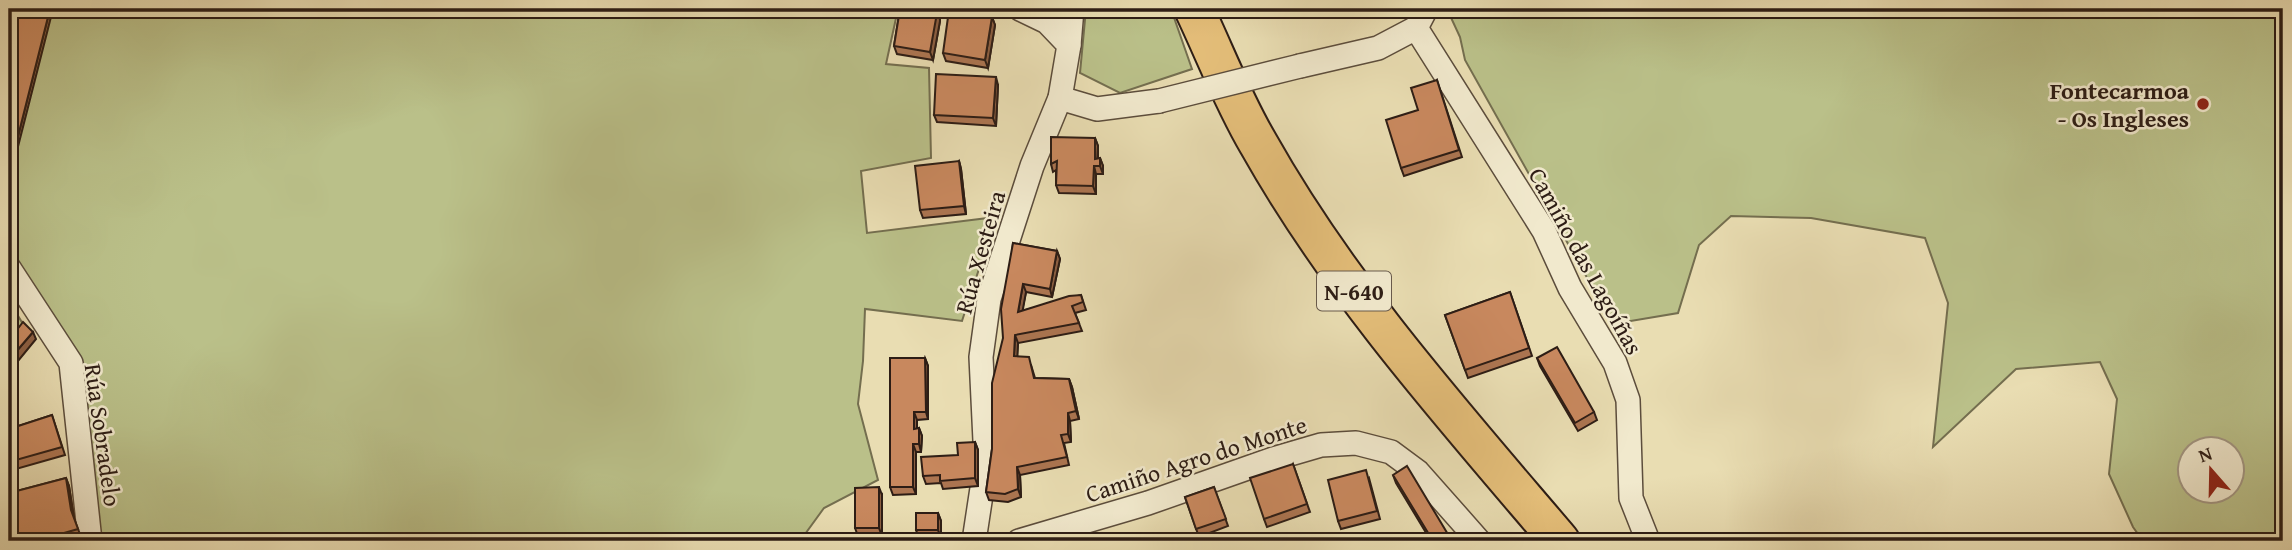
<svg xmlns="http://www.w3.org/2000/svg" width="2292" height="550" viewBox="0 0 2292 550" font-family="'Gentium Book Plus',serif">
<rect width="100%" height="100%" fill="#e9ddb2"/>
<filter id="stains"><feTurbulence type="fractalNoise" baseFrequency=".00286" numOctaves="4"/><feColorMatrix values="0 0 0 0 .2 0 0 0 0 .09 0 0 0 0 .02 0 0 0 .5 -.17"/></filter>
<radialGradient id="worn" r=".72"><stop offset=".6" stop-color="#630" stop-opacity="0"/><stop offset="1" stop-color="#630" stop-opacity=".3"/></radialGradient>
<g fill="#bac089" stroke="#746e4f" stroke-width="2" fill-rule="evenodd">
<path d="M9,9H898L886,64L929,68L931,158L861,171L867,233L996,217L962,321L865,309L863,361L858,404L878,480L824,508L800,541H90L71,363L9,248Z"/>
<path d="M1086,9H1171L1192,69L1120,93L1080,73Z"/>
<path d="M1447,9H2283V541H2143L2133,527L2109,474L2117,399L2100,362L2016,369L1933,447L1948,303L1925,238L1811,218L1731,216L1699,245L1678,313L1613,324L1465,60L1460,37ZM2232,448V490H2190V448Z"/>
<path d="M9,301L26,329L9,352Z"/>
</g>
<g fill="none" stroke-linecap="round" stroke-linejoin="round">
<g stroke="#5c4d3c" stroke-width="26">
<g id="street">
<path d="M1416,28L1544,231L1570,288L1615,363L1628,400L1631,498L1648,541"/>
<path d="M1069,45L1072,9"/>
<path d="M1300,66L1378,48L1416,28L1426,9"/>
<path d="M1060,98L1097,109L1159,101"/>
<path d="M9,268L71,363L90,541"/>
<path d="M974,541L986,462L981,357L989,299L1032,166L1060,98L1069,45L1047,22L1020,9"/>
<path d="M1019,541L1148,503L1273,459L1321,445L1356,443L1391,452L1418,472L1479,541"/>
</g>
</g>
<g stroke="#2d1d15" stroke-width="42">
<path id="highway" d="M1194,9C1215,53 1233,101 1258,143C1340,289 1452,414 1560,541"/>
</g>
<use href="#street" stroke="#f1e9cd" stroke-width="23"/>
<use href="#highway" stroke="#e4be79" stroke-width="38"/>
<g stroke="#5c4d3c" stroke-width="26" stroke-linecap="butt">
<path id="street-bridge" d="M1159,101L1300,66"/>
</g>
<use href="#street-bridge" stroke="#f1e9cd" stroke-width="23"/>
</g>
<g fill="#ac7551" stroke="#2d1d15" stroke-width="2">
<path d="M900,9H939L940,21L933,60L897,54L894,46Z"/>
<path d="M992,17L995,25L988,68L946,61L943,53Z"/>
<path d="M1437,80L1462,157L1404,176L1401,168L1418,110Z"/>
<path d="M998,85L996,126L937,122L934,115Z"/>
<path d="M1095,138L1098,146V158H1100L1103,166V174H1096V194L1059,193L1056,185V170L1053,172L1051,164Z"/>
<path d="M959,161L961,169L966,214L923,218L920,210Z"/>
<path d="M1013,243L1057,251L1060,259L1052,297L1026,292L1022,311L1081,295L1086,310L1075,313L1082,331L1018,343L1017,356L1031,365L1035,378L1069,379L1072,387L1079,419L1070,421L1071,442L1064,443L1069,465L1020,475L1021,497L1008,502L989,500L986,492L992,449Z"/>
<path d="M1510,292L1532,356L1468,378L1445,315Z"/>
<path d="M925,358L928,366V419L917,420V429L919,428L922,436L921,452H916V494L893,495L890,487Z"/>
<path d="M1537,358L1594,412L1597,420L1578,431L1540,366Z"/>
<path d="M52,415L65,455L9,471V429Z"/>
<path d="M975,442L978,450V486L943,489L941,483L926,484L923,476L958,455Z"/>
<path d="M1293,464L1310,512L1267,527L1264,519Z"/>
<path d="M1393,475L1452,541H1431L1396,483Z"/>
<path d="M66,478L69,486L74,518L81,537L66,541H19L18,537L9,538V493Z"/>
<path d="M1369,478L1380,519L1341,529L1338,521Z"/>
<path d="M1214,487L1228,526L1199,537L1185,497Z"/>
<path d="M882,495V536H858L855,528Z"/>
<path d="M938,513L941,521V538H919L916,530Z"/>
</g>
<g fill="#8c5f42" stroke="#2d1d15" stroke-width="2">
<path d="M50,9H53L9,182V172Z"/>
<path d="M936,9H939L940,21L933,60L930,52Z"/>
<path d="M992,17L995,25L988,68L985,60Z"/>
<path d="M996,77L998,85L996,126L993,118Z"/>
<path d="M1095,138L1098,146L1097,166L1095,159Z"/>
<path d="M1100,158L1103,166V174L1100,166Z"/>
<path d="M959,161L961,169L966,214L964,206Z"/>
<path d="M1094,166L1096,174V194L1093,186Z"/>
<path d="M1057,251L1060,259L1052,297L1050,289Z"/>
<path d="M1023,284L1026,292L1021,320L1018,312Z"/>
<path d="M33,332L36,339L9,372V360Z"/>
<path d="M1015,335L1018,343L1017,364L1014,356Z"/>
<path d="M925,358L928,366V419L926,412Z"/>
<path d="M1069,379L1072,387L1079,419L1076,411Z"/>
<path d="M914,412L917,420V437L914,429Z"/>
<path d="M1068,413L1070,421L1071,442L1068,434Z"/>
<path d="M919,428L922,436L921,452L919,444Z"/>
<path d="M975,442L978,450V486L975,478Z"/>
<path d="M913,444L916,452V494L913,487Z"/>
<path d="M1017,467L1020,475L1021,497L1018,489Z"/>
<path d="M66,478L69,486L74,518L71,510Z"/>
<path d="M879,487L882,495V536L879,528Z"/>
<path d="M938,513L941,521V538L938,530Z"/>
</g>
<g fill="#c8885e" stroke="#2d1d15" stroke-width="2">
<path d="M9,9H50L9,172Z"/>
<path d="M900,9H936L937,13L930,52L894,46Z"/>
<path d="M949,10L992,17L985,60L943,53Z"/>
<path d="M936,74L996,77L993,118L934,115Z"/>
<path d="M1437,80L1459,150L1401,168L1386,120L1418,110L1411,88Z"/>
<path d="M1051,137L1095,138V159L1100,158V166H1094L1093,186L1056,185L1057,161L1051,164Z"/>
<path d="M959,161L964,206L920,210L915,166Z"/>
<path d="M1013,243L1057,251L1050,289L1023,284L1018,312L1069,296L1081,295L1083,302L1072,306L1079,323L1015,335L1014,356L1029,357L1034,378L1069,379L1076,411L1068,413V434L1061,435L1067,457L1017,467L1018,489L1005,494L986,492L992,449V383L1003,338L1001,309Z"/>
<path d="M1510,292L1529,348L1465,370L1445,315Z"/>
<path d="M23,322L33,332L9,360V340Z"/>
<path d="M1557,347L1594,412L1575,423L1537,358Z"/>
<path d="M890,358H925L926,412H914V429L919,428V444H913V487H890Z"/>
<path d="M52,415L62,447L9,462V429Z"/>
<path d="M975,442V478L940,481V475L923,476L921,457L958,455L957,443Z"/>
<path d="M1293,464L1307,504L1264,519L1250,478Z"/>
<path d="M1407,466L1452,541H1433L1393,475Z"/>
<path d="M1366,470L1377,511L1338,521L1328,480Z"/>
<path d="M66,478L71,510L78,529L36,541H19L17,529L9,530V493Z"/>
<path d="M879,487V528H855V488Z"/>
<path d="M1214,487L1226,519L1196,529L1185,497Z"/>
<rect x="916" y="513" width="22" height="17"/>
</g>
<circle fill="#8f2418" stroke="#f1e9cd" stroke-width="2.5" cx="2203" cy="104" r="7"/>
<g text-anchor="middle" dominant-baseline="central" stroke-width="5" stroke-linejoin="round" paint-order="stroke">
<rect fill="#f1e9cd" stroke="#685a4c" stroke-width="2" x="1317" y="271.5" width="74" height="39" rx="5"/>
<g font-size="23" font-weight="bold" fill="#2d1d15">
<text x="1354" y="291">N-640</text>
</g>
<g font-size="24" font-weight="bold" fill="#2d1d15" stroke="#f1e9cd" text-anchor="end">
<text x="2189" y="90">Fontecarmoa<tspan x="2189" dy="28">- Os Ingleses</tspan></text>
</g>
<g font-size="24" fill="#2d1d15" stroke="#f1e9cd">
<text transform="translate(980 252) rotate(-74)">Rúa Xesteira</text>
<text transform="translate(1586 261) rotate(61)">Camiño das Lagoíñas</text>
<text transform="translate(103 435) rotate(82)">Rúa Sobradelo</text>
<text transform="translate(1196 459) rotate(-18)">Camiño Agro do Monte</text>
</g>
</g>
<rect width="2292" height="550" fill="none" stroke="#e9ddb2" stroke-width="35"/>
<rect x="10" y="10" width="2271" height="529" fill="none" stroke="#2d1d15" stroke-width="3.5"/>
<rect x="18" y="18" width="2257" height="515" fill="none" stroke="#2d1d15" stroke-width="2"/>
<g transform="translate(2211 470) rotate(340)"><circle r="33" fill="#f1e9cd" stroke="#a39783" stroke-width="2"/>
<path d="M0-5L12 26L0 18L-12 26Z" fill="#8f2418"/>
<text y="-10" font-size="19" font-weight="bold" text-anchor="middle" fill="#2d1d15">N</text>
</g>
<rect width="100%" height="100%" filter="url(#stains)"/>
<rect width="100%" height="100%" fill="url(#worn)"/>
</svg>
